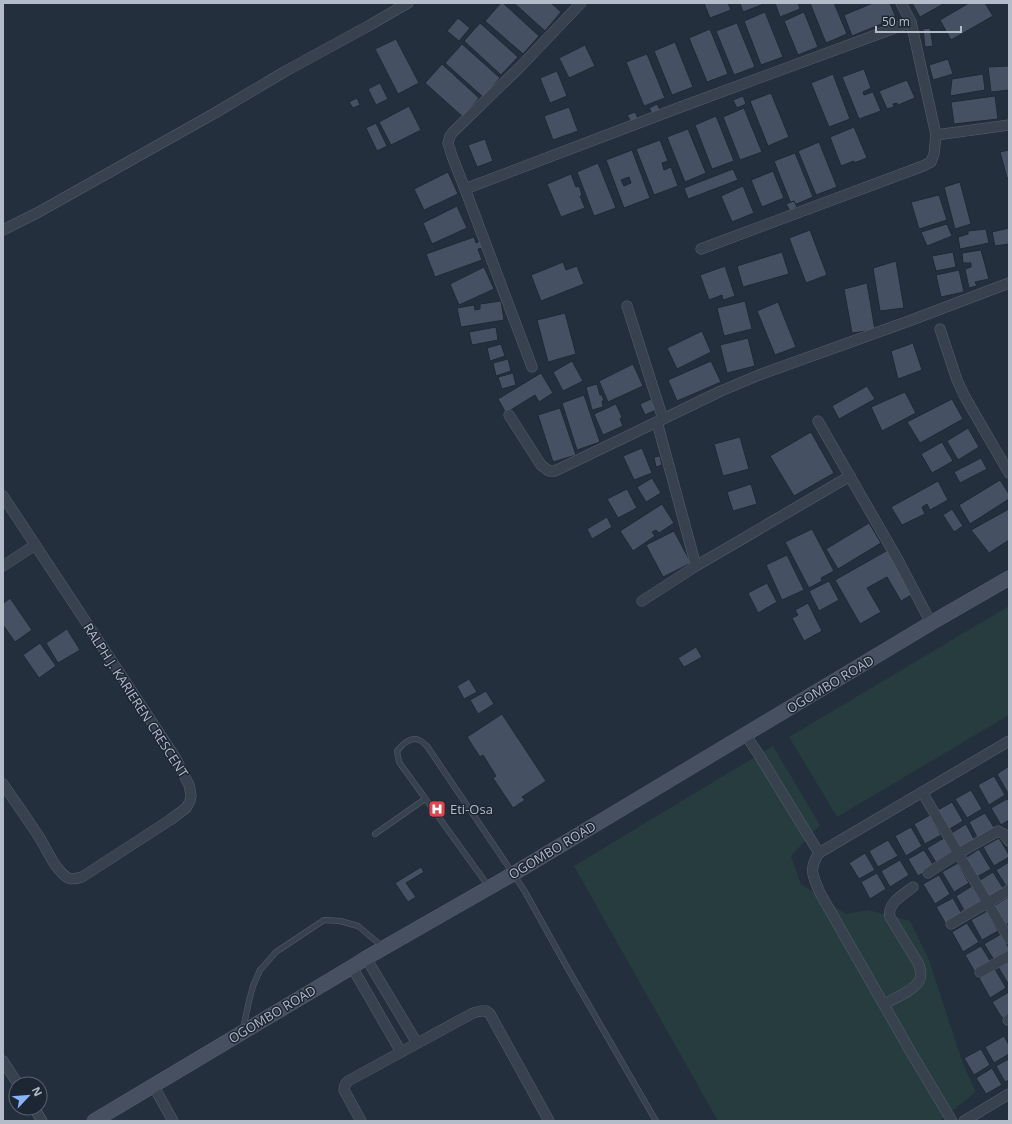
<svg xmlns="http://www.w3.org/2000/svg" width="1012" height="1124" viewBox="0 0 1012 1124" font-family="'Open Sans',sans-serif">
<rect width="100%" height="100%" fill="#242f3e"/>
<g fill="#263c3f">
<path d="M1009,606V715L837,817L789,737Z"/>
<path d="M773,746L820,825L791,856L801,884L846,914L868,910L910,921L929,960L963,1064L976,1092L939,1121H718L574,866Z"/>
</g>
<g fill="#455162" stroke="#1f2835" fill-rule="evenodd">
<path d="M501,3H503L539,36L523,54L485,21Z"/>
<path d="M514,3H551L561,12L545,31Z"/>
<path d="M704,3H728L731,10L710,18Z"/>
<path d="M740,3H764V4L743,12Z"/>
<path d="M775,3H798L800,9L780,17Z"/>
<path d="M810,3H834L847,34L826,43Z"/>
<path d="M873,3H890L896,18L852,36L844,15Z"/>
<path d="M912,3H945L920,17Z"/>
<path d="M969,3H985L993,16L951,40L940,20Z"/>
<path d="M765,12L783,57L761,65L744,21Z"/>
<path d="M804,12L818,47L798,55L784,21Z"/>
<path d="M458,18L470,28L459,41L447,31Z"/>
<path d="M480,23L518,57L501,75L464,41Z"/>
<path d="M737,23L755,67L734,75L716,31Z"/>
<path d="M930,28L933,46L925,47L923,29Z"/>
<path d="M710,29L728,74L707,82L689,38Z"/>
<path d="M396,39L419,83L398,94L375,49Z"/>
<path d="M675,42L693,87L672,95L654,51Z"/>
<path d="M462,44L500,78L483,97L445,63Z"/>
<path d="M585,45L595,66L569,78L559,58Z"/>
<path d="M647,54L665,98L644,106L626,62Z"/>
<path d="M948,59L953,74L933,80L929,65Z"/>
<path d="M442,64L479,98L463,117L425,83Z"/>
<path d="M1009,66V90L991,92L988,67Z"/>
<path d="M864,69L871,88L863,92L864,95L873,92L881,111L859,119L842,77Z"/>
<path d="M557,71L567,96L550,103L540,78Z"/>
<path d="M833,74L850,119L829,127L811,83Z"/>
<path d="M983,74L985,90L950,96L952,79Z"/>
<path d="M907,80L915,98L898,105L897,103L893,104L894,107L887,109L879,91Z"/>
<path d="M380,83L388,99L376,105L368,89Z"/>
<path d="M771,93L789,137L768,146L750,101Z"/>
<path d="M743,96L746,104L737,108L733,100Z"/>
<path d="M995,96L998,119L954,124L951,102Z"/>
<path d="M357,98L360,105L353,108L349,102Z"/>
<path d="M657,104L661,111L653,115L649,108Z"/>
<path d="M409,106L421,130L391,145L379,122Z"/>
<path d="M569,107L578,131L553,140L544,116Z"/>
<path d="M744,108L762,152L740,160L723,117Z"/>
<path d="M635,112L638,118L631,122L627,115Z"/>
<path d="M716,116L734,161L712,169L695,125Z"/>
<path d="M376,123L387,146L377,151L366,128Z"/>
<path d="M854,127L867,158L854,163V161L841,166L830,137Z"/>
<path d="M688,129L706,173L685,182L667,137Z"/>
<path d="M485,139L493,161L477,167L468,145Z"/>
<path d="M660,140L668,161L662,163L664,170L671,167L678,186L654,195L636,149Z"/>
<path d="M819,142L837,187L816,195L798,151Z"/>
<path d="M632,150L650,198L624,208L606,160ZM629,177L631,183L624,186L621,180Z"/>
<path d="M1009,150V177L1007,178L1000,152Z"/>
<path d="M795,153L813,197L792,206L774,161Z"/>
<path d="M598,163L616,208L594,216L577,172Z"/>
<path d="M733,169L738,180L688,199L684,188Z"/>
<path d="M773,171L784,198L762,207L751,180Z"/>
<path d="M448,172L458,194L424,210L414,189Z"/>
<path d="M571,174L576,187L579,186L582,195L580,196L585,208L561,217L547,184Z"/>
<path d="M960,182L971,224L955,229L944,187Z"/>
<path d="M743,186L754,213L732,222L721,196Z"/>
<path d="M939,195L947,220L919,229L911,202Z"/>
<path d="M794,201L797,207L790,211L786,204Z"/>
<path d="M457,206L467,228L432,244L423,223Z"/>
<path d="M947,224L952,236L927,246L921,232Z"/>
<path d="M1009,228V244L995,246L992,232Z"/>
<path d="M986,229L989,243L960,249L958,237L968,234V231Z"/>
<path d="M810,230L827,275L806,283L789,238Z"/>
<path d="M474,237L476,243L480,241L483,248L478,249L482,260L435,277L426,254Z"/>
<path d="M981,250L989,279L975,282L977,286L969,288L965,269L971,267V263H963L962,253Z"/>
<path d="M782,252L789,274L743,287L737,266Z"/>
<path d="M953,252L956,267L936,271L932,256Z"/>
<path d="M896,261L904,308L880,311L873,268Z"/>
<path d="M563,262L566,270L577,266L584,284L541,301L531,275Z"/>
<path d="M725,266L735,296L723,300L722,295L709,300L700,275Z"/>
<path d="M484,267L494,289L459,305L450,284Z"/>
<path d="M959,270L964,292L941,297L936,275Z"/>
<path d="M867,283L875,330L852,333L844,289Z"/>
<path d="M501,301L504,320L461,327L457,308L474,305L475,310L480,309V304Z"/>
<path d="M745,301L752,329L724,336L717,308Z"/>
<path d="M778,302L796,347L775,355L757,311Z"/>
<path d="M565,313L576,354L548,362L537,320Z"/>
<path d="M496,327L498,340L472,345L469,332Z"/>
<path d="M702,331L711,352L677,369L667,348Z"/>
<path d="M748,338L755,366L727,373L720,345Z"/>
<path d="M913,343L922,370L898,379L891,351Z"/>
<path d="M501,344L505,356L490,361L487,348Z"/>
<path d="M508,359L511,371L496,376L493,363Z"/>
<path d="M572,361L583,381L563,391L553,372Z"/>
<path d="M711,361L721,382L677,401L668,380Z"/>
<path d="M633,364L643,386L608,402L599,381Z"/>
<path d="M513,373L516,385L502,389L498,377Z"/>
<path d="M541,373L553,393L539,402L535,395L506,413L498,399Z"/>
<path d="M597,384L600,395H602L604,401H602L603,407L592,410L586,387Z"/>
<path d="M867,386L875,399L839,419L832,406Z"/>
<path d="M905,392L916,413L882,431L871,407Z"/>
<path d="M584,395L600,442L577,450L562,403Z"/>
<path d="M651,399L656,410L645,415L640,404Z"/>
<path d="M952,399L963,419L920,443L907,422Z"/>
<path d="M616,404L622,417L620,419L623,426L603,435L594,414Z"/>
<path d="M560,408L576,455L553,462L538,415Z"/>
<path d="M968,428L979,447L958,460L947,441Z"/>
<path d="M811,432L834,473L794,496L770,456Z"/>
<path d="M740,437L749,469L723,476L714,444Z"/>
<path d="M942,442L953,461L932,473L921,454Z"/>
<path d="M642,448L652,473L634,480L623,456Z"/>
<path d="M660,456L662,465L656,467L654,457Z"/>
<path d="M981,458L987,469L960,483L954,472Z"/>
<path d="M652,478L661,493L646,502L637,487Z"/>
<path d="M1000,480L1009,494V499L970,524L959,505Z"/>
<path d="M938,481L948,500L930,510L927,504L922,507L925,514L902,525L891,507Z"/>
<path d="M751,484L757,504L733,511L727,492Z"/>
<path d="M627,489L637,508L618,518L607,499Z"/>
<path d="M662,504L674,523L659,533L656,530L652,532L655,536L633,551L620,531Z"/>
<path d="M952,509L963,526L954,532L943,515Z"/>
<path d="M1009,509V540L989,553L971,530Z"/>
<path d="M607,517L612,527L592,539L587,529Z"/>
<path d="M869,523L881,543L838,569L826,549Z"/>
<path d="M812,529L834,571L821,578L822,581L809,588L785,542Z"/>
<path d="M674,531L691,563L663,577L646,545Z"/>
<path d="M888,550L913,594L901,601L887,577L867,588L881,612L860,624L835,580Z"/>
<path d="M787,555L804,590L782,600L766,565Z"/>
<path d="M829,581L839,600L819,611L809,591Z"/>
<path d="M767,583L777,602L758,613L748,593Z"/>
<path d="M10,598L32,630L15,642L3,625V604Z"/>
<path d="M808,603L822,631L804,641L792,618L798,615L795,610Z"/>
<path d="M67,629L80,650L58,663L46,643Z"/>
<path d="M40,643L56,666L39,678L23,655Z"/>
<path d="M696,647L702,657L684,667L678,658Z"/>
<path d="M469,679L477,692L464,699L457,686Z"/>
<path d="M486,691L494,704L478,714L470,700Z"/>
<path d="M502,714L546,781L522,797L525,800L513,808L493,778L496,776L483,755L480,757L467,737Z"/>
<path d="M1009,766V793H1008L997,774Z"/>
<path d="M994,776L1005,795L989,805L978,785Z"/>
<path d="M971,790L982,809L967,818L955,799Z"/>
<path d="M1007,799L1009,801V820L1001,825L991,808Z"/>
<path d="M952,802L963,821L948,830L936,811Z"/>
<path d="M985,813L995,829L978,839L969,822Z"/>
<path d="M930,815L941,835L925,844L914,824Z"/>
<path d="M966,824L975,841L959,850L950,834Z"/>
<path d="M911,827L922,846L906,856L895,836Z"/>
<path d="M944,838L953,854L937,864L927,848Z"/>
<path d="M999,838L1009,855V857L994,866L983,847Z"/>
<path d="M888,840L898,856L878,867L869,851Z"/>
<path d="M979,849L991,869L975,878L964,859Z"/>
<path d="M924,850L934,866L918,876L908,859Z"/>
<path d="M865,853L875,870L859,879L849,863Z"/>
<path d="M900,860L909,875L890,887L881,871Z"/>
<path d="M1009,862V884L1006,886L996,870Z"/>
<path d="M958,863L969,883L954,892L942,872Z"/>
<path d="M421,867L424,872L406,883L416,897L408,902L395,883Z"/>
<path d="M993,872L1003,888L987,898L977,882Z"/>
<path d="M877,873L886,889L870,899L861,882Z"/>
<path d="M939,875L950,894L935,904L923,884Z"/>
<path d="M972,886L982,902L965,912L956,896Z"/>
<path d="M1008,897L1009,899V923L1004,926L992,907Z"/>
<path d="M953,898L962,914L946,924L936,907Z"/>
<path d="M987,911L998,931L982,940L971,920Z"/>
<path d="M967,923L979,942L963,952L952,932Z"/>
<path d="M1001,934L1009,948V951L994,960L984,944Z"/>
<path d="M981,946L991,962L975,972L965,955Z"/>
<path d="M1009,960V985L998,967Z"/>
<path d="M995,969L1006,988L990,998L979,978Z"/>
<path d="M1009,992V1014L1002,1018L992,1002Z"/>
<path d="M1004,1036L1009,1045V1054L994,1063L985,1047Z"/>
<path d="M981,1049L990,1065L974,1075L964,1058Z"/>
<path d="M1009,1059V1080L1005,1082L996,1066Z"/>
<path d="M992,1068L1002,1085L986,1094L976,1078Z"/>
</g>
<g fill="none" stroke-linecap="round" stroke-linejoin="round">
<g stroke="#565f6c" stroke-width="6">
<g id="service">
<path d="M375,834L425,799"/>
<path d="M489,887L399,762L397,751C402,745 410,736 419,740C422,741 424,744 427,746L524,890L568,969L656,1121"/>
<path d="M243,1029L249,1001L253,986L260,970L276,952L324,920L340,921L358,926L383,947"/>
</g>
</g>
<g stroke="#565f6c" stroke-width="11">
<g id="minor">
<path d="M936,135L1009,125"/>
<path d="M465,189L678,108L911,22"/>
<path d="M3,230L37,213L215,113L284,72L370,25L408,3"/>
<path d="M701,249L923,166L931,162L934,154L936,135L911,22L901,3"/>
<path d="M627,306L663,419"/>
<path d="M940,329L957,380L965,397L1009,473"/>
<path d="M532,367L465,189L452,156L448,143L450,136L453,132L520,67L581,3"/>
<path d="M509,415L541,465L549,471H555L721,391L759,375L909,321L1009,283"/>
<path d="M818,421L898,560L931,623"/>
<path d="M657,422L696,566"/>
<path d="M3,496L175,757L189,785L191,795L190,801L186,808L170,820L82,877C78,878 72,880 68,878C56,871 48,852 41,840C29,821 16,803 3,784"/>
<path d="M3,566L35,545"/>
<path d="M642,601L696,566L850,476"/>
<path d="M745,734L759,755L819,853"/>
<path d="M922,792L1009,939"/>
<path d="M928,873L959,853L998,831L1004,834L1009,841"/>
<path d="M951,924L1009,890"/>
<path d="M366,958L417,1043"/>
<path d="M352,967L401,1052"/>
<path d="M980,972L1009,956"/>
<path d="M884,1004C893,999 917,989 920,979C922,973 920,968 918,963L890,917C886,904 904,894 913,887"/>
<path d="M1008,1020H1009"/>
<path d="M3,1061L18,1084"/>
<path d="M153,1085L173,1121"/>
<path d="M34,1108L42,1121"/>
<path d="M361,1121L344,1090L345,1085L348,1081L473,1013L481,1011H486L490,1014L549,1121"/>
<path d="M952,1121L912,1054L820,893C813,876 808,870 819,853L1009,741"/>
<path d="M964,1121L1009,1094"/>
</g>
</g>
<g stroke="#565f6c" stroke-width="15">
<path id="secondary" d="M94,1121L352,967L366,958L513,874L931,623L1009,578"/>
</g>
<use href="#service" stroke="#38414e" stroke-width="5"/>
<use href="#minor" stroke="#38414e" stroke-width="10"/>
<use href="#secondary" stroke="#465061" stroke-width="14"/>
</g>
<defs>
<g id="hospital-square" transform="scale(0.9)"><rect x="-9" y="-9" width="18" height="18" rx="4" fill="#e0444e" stroke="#1d2633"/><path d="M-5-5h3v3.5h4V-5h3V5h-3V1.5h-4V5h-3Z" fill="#fff"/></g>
</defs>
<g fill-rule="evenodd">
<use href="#hospital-square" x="437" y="809"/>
</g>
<g text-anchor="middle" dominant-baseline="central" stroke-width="3" stroke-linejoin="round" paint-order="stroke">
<g font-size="13" fill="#b4bcc9" stroke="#1d2633">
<text transform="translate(830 684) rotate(-31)">OGOMBO ROAD</text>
<text transform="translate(136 700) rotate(57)">RALPH J. KARIEREN CRESCENT</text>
<text transform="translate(552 850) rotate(-31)">OGOMBO ROAD</text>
<text transform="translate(272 1014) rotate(-31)">OGOMBO ROAD</text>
</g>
<g font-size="13" fill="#b4bcc9" stroke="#1d2633" text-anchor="start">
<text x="450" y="809">Eti-Osa</text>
</g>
</g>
<rect width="1012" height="1124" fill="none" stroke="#b4bcc9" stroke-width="8"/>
<g transform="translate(28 1096) rotate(64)"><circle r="19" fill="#1d2633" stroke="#59626f"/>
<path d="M0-3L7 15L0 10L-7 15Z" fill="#8ab4f8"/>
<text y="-6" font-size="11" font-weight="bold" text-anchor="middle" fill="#b4bcc9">N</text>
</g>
<path d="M876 26v6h85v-6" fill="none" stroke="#b4bcc9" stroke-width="2"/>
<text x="882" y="26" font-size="12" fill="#b4bcc9" stroke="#1d2633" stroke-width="3" paint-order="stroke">50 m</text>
</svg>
